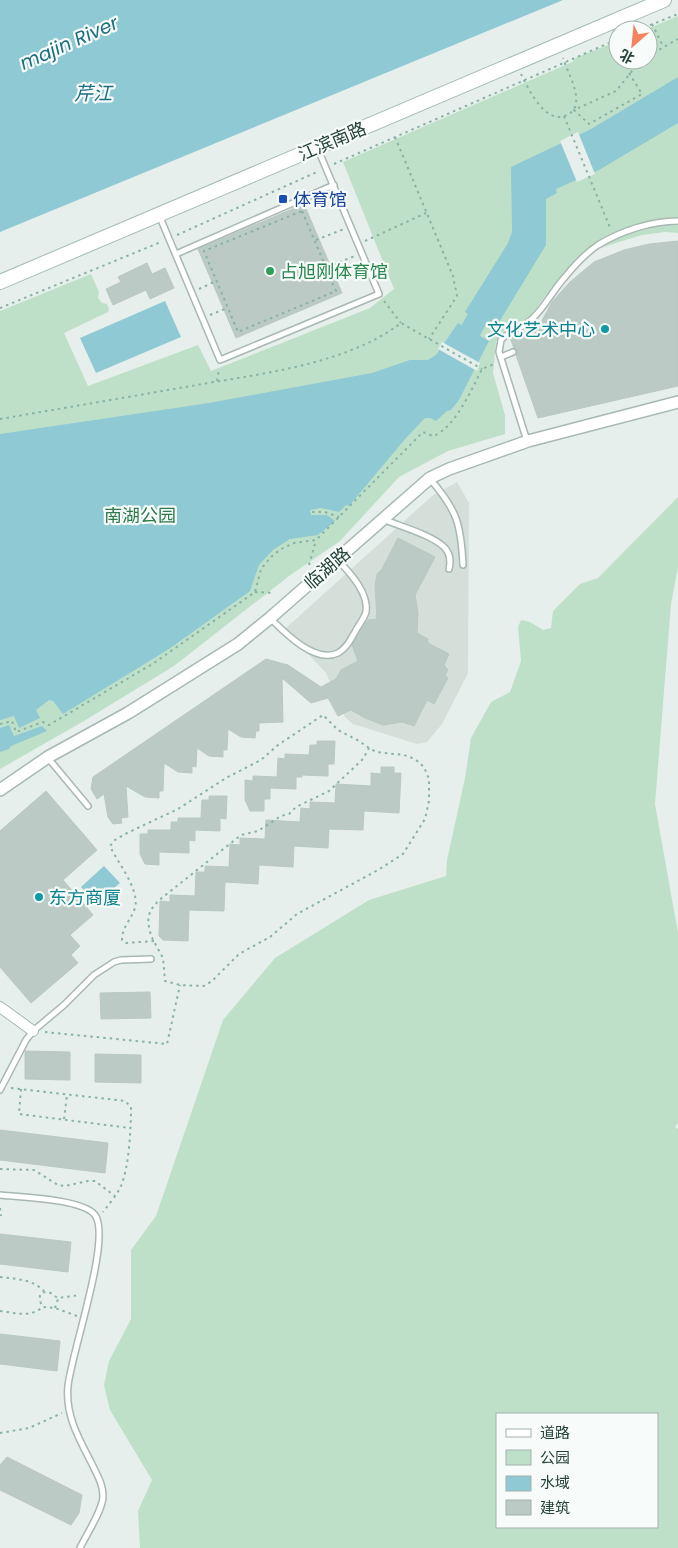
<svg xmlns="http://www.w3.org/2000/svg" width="678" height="1548" viewBox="0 0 678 1548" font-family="Poppins,'Noto Sans SC',sans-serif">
<rect width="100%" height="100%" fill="#e6efeb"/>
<path fill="#d4dfda" d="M457,482L469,503L468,673L442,724L427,742L417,744L353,724L345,717L326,673L285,629L432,496Z"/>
<g fill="#bfe0c8" fill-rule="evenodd">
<path d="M678,16V233L665,232L642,235L583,253L559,278L525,323L506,329L501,334L496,341L493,373L505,415V434L448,451L399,477L340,541L289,576L174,666L84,721L0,769V311L91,274L99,292L98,298L102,303L107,304L109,309L108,312L64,333L88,386L198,345L211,371L370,308L394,289L343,162L572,62L577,57L618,41V60H648V30H645Z"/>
<path d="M678,497V567L671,604L655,804L678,933V1123L675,1127L678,1129V1548H140L138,1511L152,1480L110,1410L104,1385L109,1361L131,1319V1250L156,1216L223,1020L275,958L369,900L446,876L447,860L465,778L471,738L491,702L510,692L521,661L518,627L521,620L530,622L543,630L551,628L553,611L580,584L598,578ZM497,1414H657V1527H497Z"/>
</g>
<g fill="#8ec9d4">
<path d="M0,0H563L0,232Z"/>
<path d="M678,77V123L599,170L556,189L557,193L546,199V245L495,329L465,312L508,243L512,232L511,167L591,129Z"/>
<path d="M165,301L181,337L96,373L80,338Z"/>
<path d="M458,323L489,341L459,400L451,410L447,411L436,421L430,418H425L406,438L349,506L346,505L339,512L321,508L310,510L311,515H327L335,521L318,535L290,539L273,550L259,565L250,591L169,649L63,714L53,701L49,700L36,710L40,718L19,728L14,716L0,720V434L209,403L372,373L410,360H428L436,355Z"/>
<path d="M9,725L14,736L42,726L47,731L11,746L9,749L0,752V728Z"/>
<path d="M104,866L120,883L96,903L81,887Z"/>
</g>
<g fill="#e6efeb">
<path d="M578,132L595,174L577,182L560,141Z"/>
<path d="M442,342L480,363L477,371L438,349Z"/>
</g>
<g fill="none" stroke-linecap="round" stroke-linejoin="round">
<path stroke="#8ec9d4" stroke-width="21" d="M471,330L491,293"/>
</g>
<g fill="#bbcac4" stroke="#b8c9c2">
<path d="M304,204L342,293L236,338L198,249Z"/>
<path d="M678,241V386L538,418L516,355L517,351L514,348L510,338L539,326L552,302L570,282L594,262L624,250L649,244Z"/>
<path d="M147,263L152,274L165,268L174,288L150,299L146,290L113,305L106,289L121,282L118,277Z"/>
<path d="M398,538L435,557L415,595L418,613L417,633L428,639V643L449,654L444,665L448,670L445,675L448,678L434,704L427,700L414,726L402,722L383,725L365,718L351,710L338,716L328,698L311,703L282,678L283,722L259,723V731H256L255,738L241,737L228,729L227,750H223V757L209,756L197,748L196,767L192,766V773L178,772L164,763L163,791H159V798L145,797L126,786L128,817L121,818L122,823L113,824L108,817L104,794L97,799L91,789L93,777L266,659L288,665L321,687L336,679L341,670L358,661L352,645L368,620L377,619L375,586L377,574L382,569Z"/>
<path d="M317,741H335L334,764H328V776L302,775V777H296V789L270,788V799H264V811H250L245,800V780L253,781V776L277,777L278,758L285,759V754L309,755L310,745H317Z"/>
<path d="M381,767H394V773H401L399,813L364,811L363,830L329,829L328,848L294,846L293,867L259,865L258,884L225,882L224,911L189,910L188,941L163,940L159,936L160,901L170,902V895L195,896L196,872H205V866L229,867L230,844L240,845V838L265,839L266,820L300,822L301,808L310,809V802L335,803L336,784L371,786V773L381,774Z"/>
<path d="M46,791L97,850L63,880L93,915L70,935L80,946L71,955L78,963L31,1003L0,967V831Z"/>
<path d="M209,796H227L226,819L220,818V831L195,830V841L189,840V853L159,852V865L145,864L140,854V834H148V830H171V822H178V818H201L202,800H209Z"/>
<path d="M150,992L151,1018L101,1019L100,993Z"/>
<path d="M25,1051L70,1052V1080L25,1079Z"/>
<path d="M95,1054L141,1055V1083L95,1082Z"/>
<path d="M0,1130L108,1143L105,1173L0,1160Z"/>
<path d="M0,1234L71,1242L68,1272L0,1264Z"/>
<path d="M0,1334L60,1341L57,1371L0,1364Z"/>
<path d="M7,1457L82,1495L79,1513L71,1525L0,1490V1465Z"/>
</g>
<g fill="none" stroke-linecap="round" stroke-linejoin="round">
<g stroke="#a8b8b2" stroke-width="8">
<g id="service">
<path d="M159,215L220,360L379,294L317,147"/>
<path d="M176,254L334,185"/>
<path d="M501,357L513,352"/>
<path d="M527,441L499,352L501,340C509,330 523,329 532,319C545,307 553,290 565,277C574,266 586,253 598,245C621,231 651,221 678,221"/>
<path d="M430,479C457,510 461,524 463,565"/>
<path d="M383,519C399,526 432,535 444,547C450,553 451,561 449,569"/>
<path d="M270,618C285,633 315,664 338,653C347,648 350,640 355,632C358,626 364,619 366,612C369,593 350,573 338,560"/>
<path d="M48,758L88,806"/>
<path d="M0,1090L26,1040L33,1031L64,1005L94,975L114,962L121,960L151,959"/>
<path d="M0,1195C20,1197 83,1199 95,1215C112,1238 71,1354 68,1386C65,1415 79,1439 92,1464C97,1475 103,1484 103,1496C103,1510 86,1535 80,1548"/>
</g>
</g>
<g stroke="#a8b8b2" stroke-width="12">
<path id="minor" d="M0,1007L33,1031"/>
</g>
<g stroke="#a8b8b2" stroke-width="14">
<path id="tertiary" d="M0,790L48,757L128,713L238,644L270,618L430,478L449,469L528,441L678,402"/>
</g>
<g stroke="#a4bbb3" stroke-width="16">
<path id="secondary" d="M0,282L664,0"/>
</g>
<g stroke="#86b3a5" stroke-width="2" stroke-dasharray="2.5 4" stroke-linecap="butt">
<path d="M652,24L663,46"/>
<path d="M638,30L678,14"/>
<path d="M648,56L678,39"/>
<path d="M629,73L642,94L589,124L574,110L616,91L641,60"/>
<path d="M521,74C528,89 545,123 564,116C571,114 575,110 576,103C578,89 567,71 563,58"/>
<path d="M564,116L611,230"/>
<path d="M395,137L453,276L457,296L429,339"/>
<path d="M334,164L618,39"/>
<path d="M302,211L336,291L238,332L204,251Z"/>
<path d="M177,235L319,171"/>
<path d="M316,240L344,229"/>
<path d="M365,241L426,213"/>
<path d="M327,267L355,256"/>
<path d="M199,289L216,281"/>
<path d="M384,301L401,323"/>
<path d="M0,308L161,242"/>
<path d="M210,315L227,308"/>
<path d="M217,381L219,369"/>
<path d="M0,419C64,408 128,397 191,386C258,374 346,365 401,323L482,369"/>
<path d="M312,512H325L339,517"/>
<path d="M309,565L316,540"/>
<path d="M255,592L273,593"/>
<path d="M0,724L12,721L16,732L43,722L49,725L154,663L255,592L261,569L271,557L281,549L294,543L316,540L423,432L433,436C454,429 472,389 482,369L494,364"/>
<path d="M154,941L126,943L122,940C122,927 131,920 135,908C140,889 117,862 110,846L115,840L125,834L178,809L226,778L261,760L278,745L323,715L338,730L359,741L369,748L376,752L404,755L415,759L424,767L429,779V801L425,819L403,854L378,870L297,914L270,937L239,954L212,981L204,986L180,985L165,981L163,958L151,936L148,922L150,911L158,901L241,835L258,831L281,816L289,814L296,807L329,791L363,759L369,748"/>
<path d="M45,1032L167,1044L180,985"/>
<path d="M11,1088L125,1101L131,1107C131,1129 129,1167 121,1186C117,1195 109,1204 103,1212"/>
<path d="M21,1089L19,1114L130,1128"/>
<path d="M64,1119L67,1095"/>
<path d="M0,1169L34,1170L58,1185L65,1186L88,1181H95L115,1196"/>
<path d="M0,1208L1,1216"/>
<path d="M0,1277C16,1279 32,1279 44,1291"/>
<path d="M55,1308L58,1299"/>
<path d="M0,1311C16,1313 29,1318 43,1307"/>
<path d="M77,1316L55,1308L43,1307C39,1302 37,1291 47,1292C51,1292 54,1296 58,1298L80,1295"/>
<path d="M0,1433L29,1428L62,1413"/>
</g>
<use href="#service" stroke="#fff" stroke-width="5"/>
<use href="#minor" stroke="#fff" stroke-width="10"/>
<use href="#tertiary" stroke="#fff" stroke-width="11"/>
<use href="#secondary" stroke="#fff" stroke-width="14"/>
</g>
<rect fill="#1a4fb4" stroke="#f7fbf9" stroke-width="2" x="278" y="194" width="10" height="10" rx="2.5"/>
<circle fill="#2e9e5b" stroke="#f7fbf9" stroke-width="2" cx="270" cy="271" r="5"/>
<g fill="#0f9aa8" stroke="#f7fbf9" stroke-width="2">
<circle cx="605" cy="329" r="5"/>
<circle cx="39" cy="897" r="5"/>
</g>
<g text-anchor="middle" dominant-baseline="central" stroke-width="4.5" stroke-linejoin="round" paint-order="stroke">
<g font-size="18" fill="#24423a" stroke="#f7fbf9">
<text transform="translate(332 141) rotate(-23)">江滨南路</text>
<text transform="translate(327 568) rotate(-41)">临湖路</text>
</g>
<g font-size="18" fill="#164399" stroke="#f7fbf9" text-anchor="start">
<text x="293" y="199">体育馆</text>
</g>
<g font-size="18" fill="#27864d" stroke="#f7fbf9" text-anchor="start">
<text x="280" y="271">占旭刚体育馆</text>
</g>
<g font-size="18" fill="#0d838f" stroke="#f7fbf9" text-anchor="end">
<text x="595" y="329">文化艺术中心</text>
<text x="49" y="897" text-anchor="start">东方商厦</text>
</g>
<g font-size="18" fill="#2d7a4b" stroke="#f7fbf9">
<text x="140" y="515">南湖公园</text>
</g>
<g font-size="19" font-style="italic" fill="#1c6f80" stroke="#f7fbf9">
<text transform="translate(69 43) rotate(-24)">majin River</text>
<text x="93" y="93">芹江</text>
</g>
</g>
<rect x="496" y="1413" width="162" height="115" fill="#f7fbf9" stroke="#a3b1ad"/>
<rect x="506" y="1429" width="25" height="8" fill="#ffffff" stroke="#a3b1ad"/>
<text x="540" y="1438" font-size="15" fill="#24423a">道路</text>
<rect x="506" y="1450" width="25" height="15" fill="#bfe0c8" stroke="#a3b1ad"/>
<text x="540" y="1463" font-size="15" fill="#24423a">公园</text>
<rect x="506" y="1476" width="25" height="15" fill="#8ec9d4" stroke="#a3b1ad"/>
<text x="540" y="1488" font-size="15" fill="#24423a">水域</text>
<rect x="506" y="1500" width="25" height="15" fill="#bbcac4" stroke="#a3b1ad"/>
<text x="540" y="1513" font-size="15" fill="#24423a">建筑</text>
<g transform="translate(633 45) rotate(207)"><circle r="24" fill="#f7fbf9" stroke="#a3b1ad"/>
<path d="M0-4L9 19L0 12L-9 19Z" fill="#f4845f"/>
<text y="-8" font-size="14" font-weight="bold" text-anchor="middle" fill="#24423a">北</text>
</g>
</svg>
